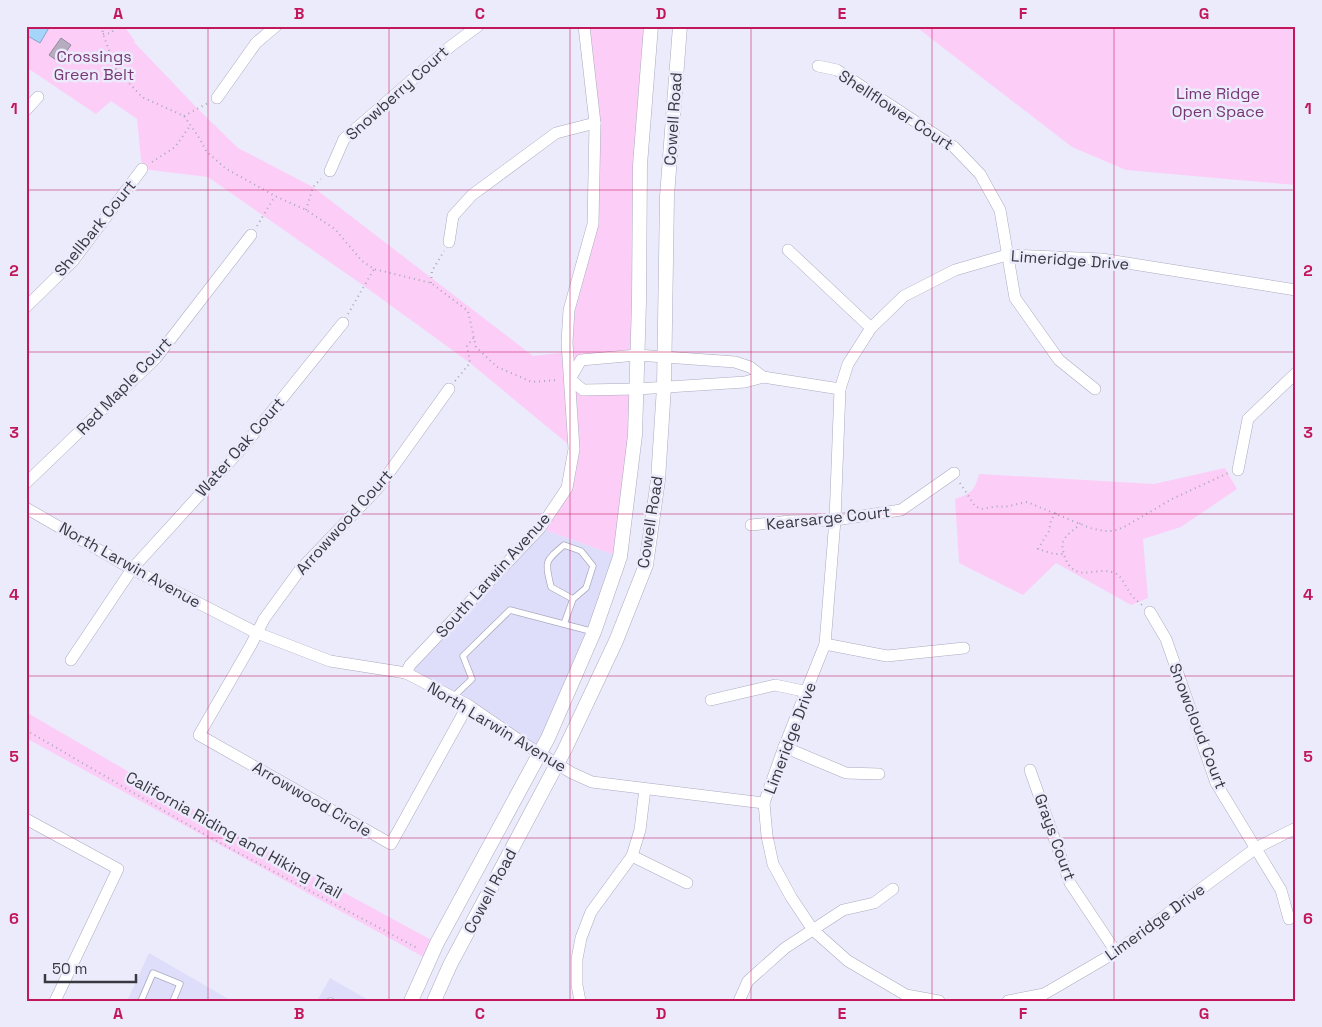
<svg xmlns="http://www.w3.org/2000/svg" width="1322" height="1027" viewBox="0 0 1322 1027" font-family="'Space Grotesk',sans-serif">
<rect width="100%" height="100%" fill="#ebebfc"/>
<g fill="#dedefb">
<path d="M540,528L620,557L540,753L406,673Z"/>
<path d="M149,953L232,1001H127Z"/>
<path d="M330,978L370,1001H317Z"/>
</g>
<g fill="#fccef7">
<path d="M26,26H124L135,41L134,42L197,108L238,148L313,187L533,356L568,352L567,342L593,224L595,123L584,26H651L637,355L581,360L570,379L583,390L637,389L620,557L540,528L567,488L574,449L470,363L364,286L208,177L142,169L137,119L111,101L96,114L26,67Z"/>
<path d="M915,26H1296V185L1126,170L1072,147Z"/>
<path d="M1225,468L1237,489L1181,527L1143,539L1148,598L1131,605L1056,563L1023,595L959,563L955,499C971,494 975,490 979,474L1154,484Z"/>
<path d="M26,712L234,833L437,943L429,960L26,738Z"/>
</g>
<path fill="#a5d5fa" stroke="#85a6c2" d="M28,26H50L40,43L26,35Z"/>
<path fill="#b6adc0" stroke="#938a9d" d="M61,38L71,45L59,62L49,55Z"/>
<g fill="none" stroke-linecap="round" stroke-linejoin="round">
<g stroke="#ababbf" stroke-width="7">
<g id="service">
<path d="M564,624L573,599L586,588L593,566L581,551L564,545C544,562 545,561 551,587L573,599"/>
<path d="M453,697L472,679L463,656L510,610L594,632"/>
<path d="M141,1001L153,973L180,984L173,1001"/>
<path d="M330,1001H331"/>
</g>
</g>
<g stroke="#ababbf" stroke-width="12">
<g id="minor">
<path d="M818,66L837,70L954,147L980,174L1000,210L1015,298L1059,360L1095,389"/>
<path d="M217,98L256,43L276,26"/>
<path d="M26,110L38,97"/>
<path d="M330,171L344,139L451,46L478,26"/>
<path d="M449,242L453,216L472,195L556,133L595,123"/>
<path d="M788,250L871,328"/>
<path d="M26,307L73,261L142,169"/>
<path d="M637,355L735,362L750,367L763,377L745,382L637,389L583,390L570,379L581,360Z"/>
<path d="M763,377L840,389"/>
<path d="M449,389L378,488L299,571L264,619L251,645L199,735L391,844L468,705"/>
<path d="M1238,470L1248,419L1296,373"/>
<path d="M26,483L156,358L251,235"/>
<path d="M26,508L132,569L257,633L330,661L406,673L468,705L526,745L572,773L592,782L764,803"/>
<path d="M751,525L791,521L835,520L901,510L954,473"/>
<path d="M1150,612L1166,639L1216,783L1281,890L1289,919"/>
<path d="M825,644L887,656L964,648"/>
<path d="M71,660L132,569L243,447L343,323"/>
<path d="M406,673L410,665L540,528L567,488L574,449L567,342L569,310L593,224L595,123L584,26"/>
<path d="M711,700L775,685L808,692"/>
<path d="M784,747L846,773L879,774"/>
<path d="M1030,770L1070,883L1116,952"/>
<path d="M26,819L118,869L55,1001"/>
<path d="M632,856L687,883"/>
<path d="M580,1001L577,985V959L581,938L591,912L632,856L640,830L645,789"/>
<path d="M739,1001L748,981L785,948L843,910L874,903L893,889"/>
<path d="M939,1001L906,995L848,961L813,930L791,897L773,864L767,836L764,803L784,747L825,644L835,520L840,389L848,364L871,328L904,296L955,270L1007,255L1102,259L1296,290"/>
<path d="M1008,1001L1044,994L1116,952L1256,848L1296,828"/>
</g>
</g>
<g stroke="#ababbf" stroke-width="15">
<g id="tertiary">
<path d="M411,1001L437,943L548,738L594,632L620,557L635,435L639,302L640,165L651,26"/>
<path d="M434,1001L450,965L565,749L616,641L646,565L658,480L664,387L667,196L680,26"/>
</g>
</g>
<g stroke="#a8a8b5" stroke-width="2" stroke-dasharray="1 4" stroke-linecap="butt">
<path d="M102,26L103,34L116,69L142,97L184,116L200,139L206,151L225,168L275,196L306,210L335,229L362,261L374,269L431,283L468,311L476,347L497,367L532,382L558,380"/>
<path d="M103,34L111,33L117,26"/>
<path d="M184,116L208,103"/>
<path d="M152,162L175,147L190,126"/>
<path d="M306,210L313,187L321,179"/>
<path d="M257,226L275,196"/>
<path d="M431,283L432,271L444,251"/>
<path d="M348,314L374,269"/>
<path d="M455,381L470,363L467,346L474,337"/>
<path d="M960,483L975,506L981,509L999,506L1004,507L1027,502L1090,528L1104,531H1114L1126,526L1172,499L1228,473"/>
<path d="M1056,513L1051,520L1049,531L1038,549L1054,554H1064"/>
<path d="M1080,523C1076,530 1068,532 1064,540C1061,544 1063,550 1064,555C1075,588 1100,562 1118,575C1123,579 1125,586 1129,591C1132,597 1137,601 1142,605"/>
<path d="M26,730L209,837L419,949"/>
</g>
<use href="#service" stroke="#fff" stroke-width="5.5"/>
<use href="#minor" stroke="#fff" stroke-width="11"/>
<use href="#tertiary" stroke="#fff" stroke-width="14"/>
</g>
<path fill="none" stroke="#c2185b" stroke-width="1" stroke-opacity="0.55" d="M208,26V1001M389,26V1001M570,26V1001M751,26V1001M932,26V1001M1114,26V1001M26,190H1296M26,352H1296M26,514H1296M26,676H1296M26,838H1296"/>
<g text-anchor="middle" dominant-baseline="central" stroke-width="5" stroke-linejoin="round" paint-order="stroke">
<g font-size="16" fill="#773773" stroke="#ebebfc">
<text x="94" y="56">Crossings<tspan x="94" dy="18">Green Belt</tspan></text>
<text x="1218" y="93">Lime Ridge<tspan x="1218" dy="18">Open Space</tspan></text>
</g>
<g font-size="16" fill="#393941" stroke="#ebebfc">
<text transform="translate(397 93) rotate(-42)">Snowberry Court</text>
<text transform="translate(896 110) rotate(33)">Shellflower Court</text>
<text transform="translate(673 119) rotate(-86)">Cowell Road</text>
<text transform="translate(95 228) rotate(-51)">Shellbark Court</text>
<text transform="translate(1070 260) rotate(4)">Limeridge Drive</text>
<text transform="translate(124 386) rotate(-46)">Red Maple Court</text>
<text transform="translate(240 447) rotate(-49)">Water Oak Court</text>
<text transform="translate(828 518) rotate(-6)">Kearsarge Court</text>
<text transform="translate(344 522) rotate(-48)">Arrowwood Court</text>
<text transform="translate(650 522) rotate(-81)">Cowell Road</text>
<text transform="translate(130 565) rotate(29)">North Larwin Avenue</text>
<text transform="translate(493 575) rotate(-48)">South Larwin Avenue</text>
<text transform="translate(1198 726) rotate(69)">Snowcloud Court</text>
<text transform="translate(497 727) rotate(31)">North Larwin Avenue</text>
<text transform="translate(790 738) rotate(-69)">Limeridge Drive</text>
<text transform="translate(312 799) rotate(30)">Arrowwood Circle</text>
<text transform="translate(234 835) rotate(29)">California Riding and Hiking Trail</text>
<text transform="translate(1055 837) rotate(70)">Grays Court</text>
<text transform="translate(490 891) rotate(-62)">Cowell Road</text>
<text transform="translate(1155 922) rotate(-36)">Limeridge Drive</text>
</g>
</g>
<rect width="1322" height="1027" fill="none" stroke="#ebebfc" stroke-width="55"/>
<path d="M45 974v8h91v-8" fill="none" stroke="#393941" stroke-width="2.5"/>
<text x="52" y="974" font-size="15" fill="#393941" stroke="#ebebfc" stroke-width="4" paint-order="stroke">50 m</text>
<rect x="28" y="28" width="1266" height="972" fill="none" stroke="#c2185b" stroke-width="2"/>
<g font-size="16" text-anchor="middle" font-weight="bold" fill="#c2185b">
<text x="118" y="19">A</text>
<text x="299" y="19">B</text>
<text x="480" y="19">C</text>
<text x="661" y="19">D</text>
<text x="842" y="19">E</text>
<text x="1023" y="19">F</text>
<text x="1204" y="19">G</text>
<text x="14" y="114">1</text>
<text x="1308" y="114">1</text>
<text x="14" y="276">2</text>
<text x="1308" y="276">2</text>
<text x="14" y="438">3</text>
<text x="1308" y="438">3</text>
<text x="14" y="600">4</text>
<text x="1308" y="600">4</text>
<text x="14" y="762">5</text>
<text x="1308" y="762">5</text>
<text x="14" y="924">6</text>
<text x="1308" y="924">6</text>
<text x="118" y="1019">A</text>
<text x="299" y="1019">B</text>
<text x="480" y="1019">C</text>
<text x="661" y="1019">D</text>
<text x="842" y="1019">E</text>
<text x="1023" y="1019">F</text>
<text x="1204" y="1019">G</text>
</g>
</svg>
